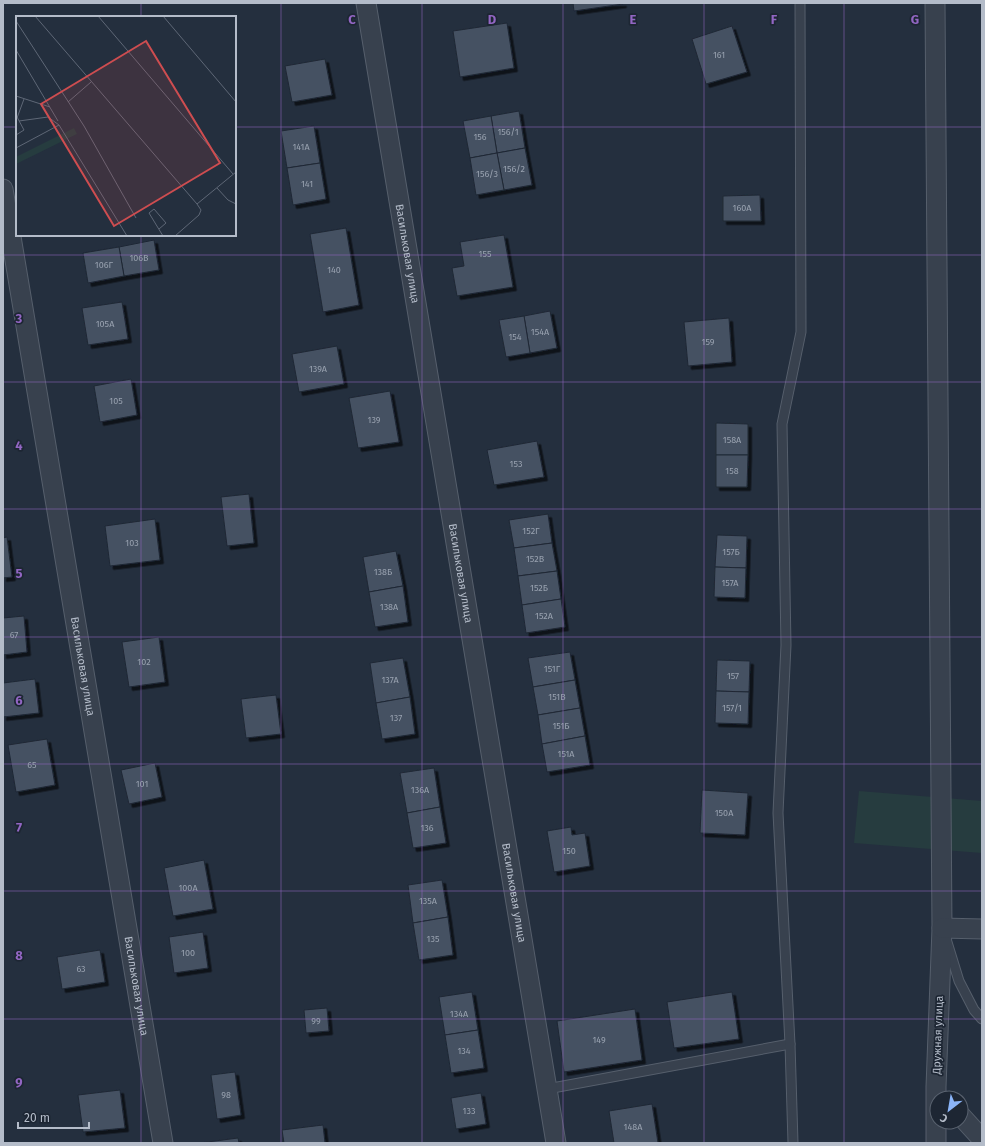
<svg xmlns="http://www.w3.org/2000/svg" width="985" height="1146" viewBox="0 0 985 1146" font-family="'Fira Sans',sans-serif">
<defs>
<filter id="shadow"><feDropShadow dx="3.5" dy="3.5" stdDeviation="0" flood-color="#0009"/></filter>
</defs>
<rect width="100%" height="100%" fill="#242f3e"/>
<path fill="#263c3f" d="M859,791L982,801V853L854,843Z"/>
<g fill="#455162" stroke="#1f2835" filter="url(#shadow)">
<path d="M573,3H623V4L574,11Z"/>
<path d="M507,23L514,68L460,77L453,31Z"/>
<path d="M732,26L747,72L706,84L692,39Z"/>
<path d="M325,59L332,95L292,102L285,66Z"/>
<path d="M519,111L525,148L497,153L491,116Z"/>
<path d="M491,116L497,153L470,158L463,121Z"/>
<path d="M314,126L320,163L287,168L281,131Z"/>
<path d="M525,148L532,185L504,190L497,153Z"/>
<path d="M497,153L504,190L476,195L470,158Z"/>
<path d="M320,163L326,199L293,205L287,168Z"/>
<path d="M760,195L761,221H723V196Z"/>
<path d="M346,228L359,305L323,312L310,234Z"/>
<path d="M504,235L513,287L457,296L452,268L464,266L460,242Z"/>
<path d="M154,240L159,270L124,276L119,247Z"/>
<path d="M119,247L124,276L88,283L83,253Z"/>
<path d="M122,302L128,339L88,345L82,308Z"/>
<path d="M550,311L557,348L530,353L524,316Z"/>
<path d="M524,316L530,353L506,357L499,320Z"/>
<path d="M729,318L732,362L688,366L684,322Z"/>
<path d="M337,346L344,384L299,392L292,354Z"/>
<path d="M131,379L137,415L100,422L94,386Z"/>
<path d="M390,391L399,442L358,448L349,398Z"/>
<path d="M716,423L748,424V455H716Z"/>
<path d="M537,441L544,477L494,485L487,450Z"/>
<path d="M716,455H748L747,487H716Z"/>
<path d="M249,494L254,543L227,546L221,497Z"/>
<path d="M548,514L552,543L514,548L509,520Z"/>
<path d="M155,519L160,560L110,566L105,526Z"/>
<path d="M717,535L747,536L746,568L715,567Z"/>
<path d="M7,537L12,577L3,578V538Z"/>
<path d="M552,543L557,571L518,576L514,548Z"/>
<path d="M396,551L403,586L369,592L363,557Z"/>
<path d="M715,567L746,568L745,598L714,597Z"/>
<path d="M557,571L561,599L522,605L518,576Z"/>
<path d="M403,586L408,622L375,627L369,592Z"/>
<path d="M561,599L565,627L526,633L522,605Z"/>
<path d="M24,616L27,652L3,655V618Z"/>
<path d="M159,637L165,682L129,687L122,642Z"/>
<path d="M570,652L575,680L533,687L528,658Z"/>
<path d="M403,658L410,697L376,703L370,663Z"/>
<path d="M717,660L750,661L749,692L716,691Z"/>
<path d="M35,679L39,713L3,717V683Z"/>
<path d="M575,680L580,708L538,715L533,687Z"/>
<path d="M716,691L749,692L748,724L715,723Z"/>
<path d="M276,695L281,734L246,738L241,699Z"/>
<path d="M410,697L415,734L382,739L376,703Z"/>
<path d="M580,708L585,736L542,744L538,715Z"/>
<path d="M585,736L590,765L547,772L542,744Z"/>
<path d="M47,739L55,785L16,792L8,745Z"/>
<path d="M155,763L162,797L129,804L121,770Z"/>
<path d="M434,768L440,807L407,813L400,773Z"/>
<path d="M702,790L748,793L745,835L700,833Z"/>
<path d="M440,807L446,843L413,848L407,813Z"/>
<path d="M571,827L572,835L585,833L590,866L554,872L547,831Z"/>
<path d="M204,860L213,909L173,916L164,868Z"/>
<path d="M442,880L448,917L413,923L408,885Z"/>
<path d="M448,917L453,955L419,960L413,923Z"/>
<path d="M203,932L208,968L174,973L169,937Z"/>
<path d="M100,950L105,982L62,989L57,957Z"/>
<path d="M472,992L478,1030L445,1035L439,997Z"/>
<path d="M732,992L739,1039L674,1048L667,1002Z"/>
<path d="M327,1008L329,1031L306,1033L304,1010Z"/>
<path d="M635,1009L642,1060L564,1072L557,1021Z"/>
<path d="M478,1030L484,1068L451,1073L445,1035Z"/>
<path d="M235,1072L241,1115L217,1119L211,1075Z"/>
<path d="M120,1090L125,1128L83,1132L78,1095Z"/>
<path d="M481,1093L486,1124L456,1129L451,1098Z"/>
<path d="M652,1104L658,1143H614L609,1111Z"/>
<path d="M323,1125L325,1143H284L282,1130Z"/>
<path d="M238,1138L239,1143H200Z"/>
</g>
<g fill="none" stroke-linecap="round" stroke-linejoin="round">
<g stroke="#565f6c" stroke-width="11">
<g id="service">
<path d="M947,942L959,981L974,1010L982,1019"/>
<path d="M547,1089L790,1044"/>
<path d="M793,1143L790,1044L778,813L786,645L782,424L801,332L800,3"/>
</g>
</g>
<g stroke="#565f6c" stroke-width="21">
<g id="minor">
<path id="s1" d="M366,3L556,1143"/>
<path d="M935,3L942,928L936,1087V1143"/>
<path id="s2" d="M3,189L163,1143"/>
<path d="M942,928L982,929"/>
<path d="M961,1116L982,1139"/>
</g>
</g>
<use href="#service" stroke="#38414e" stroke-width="9"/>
<use href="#minor" stroke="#38414e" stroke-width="19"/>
</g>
<path fill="none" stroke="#9266c3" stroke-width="1" stroke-opacity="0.55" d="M141,3V17M281,3V1143M422,3V1143M563,3V1143M704,3V1143M844,3V1143M3,127H17M235,127H982M141,235V1143M3,255H982M3,382H982M3,509H982M3,637H982M3,764H982M3,891H982M3,1019H982"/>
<g text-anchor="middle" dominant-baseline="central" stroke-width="3.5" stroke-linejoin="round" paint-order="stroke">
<g font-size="9" fill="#98a1af">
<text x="719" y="55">161</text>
<text x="508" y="132">156/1</text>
<text x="480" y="137">156</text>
<text x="301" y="147">141А</text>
<text x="514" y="169">156/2</text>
<text x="487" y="174">156/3</text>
<text x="307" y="184">141</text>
<text x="742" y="208">160А</text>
<text x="485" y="254">155</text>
<text x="139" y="258">106В</text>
<text x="104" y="265">106Г</text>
<text x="334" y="270">140</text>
<text x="105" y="324">105А</text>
<text x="540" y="332">154А</text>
<text x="515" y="337">154</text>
<text x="708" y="342">159</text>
<text x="318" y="369">139А</text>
<text x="116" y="401">105</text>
<text x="374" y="420">139</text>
<text x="732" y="440">158А</text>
<text x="516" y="464">153</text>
<text x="732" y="471">158</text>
<text x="531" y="531">152Г</text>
<text x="132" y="543">103</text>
<text x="731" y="552">157Б</text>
<text x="535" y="559">152В</text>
<text x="383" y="572">138Б</text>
<text x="730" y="583">157А</text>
<text x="539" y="588">152Б</text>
<text x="389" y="607">138А</text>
<text x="544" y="616">152А</text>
<text x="14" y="635">67</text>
<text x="144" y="662">102</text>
<text x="552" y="669">151Г</text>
<text x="733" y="676">157</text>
<text x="390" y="680">137А</text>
<text x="557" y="697">151В</text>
<text x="732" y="708">157/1</text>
<text x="396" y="718">137</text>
<text x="561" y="726">151Б</text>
<text x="566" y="754">151А</text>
<text x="32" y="765">65</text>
<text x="142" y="784">101</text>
<text x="420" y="790">136А</text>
<text x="724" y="813">150А</text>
<text x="427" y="828">136</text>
<text x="569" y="851">150</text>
<text x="188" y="888">100А</text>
<text x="428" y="901">135А</text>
<text x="433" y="939">135</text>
<text x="188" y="953">100</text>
<text x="81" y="969">63</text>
<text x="459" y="1014">134А</text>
<text x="316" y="1021">99</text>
<text x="599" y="1040">149</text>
<text x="464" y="1051">134</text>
<text x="226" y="1095">98</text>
<text x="469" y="1111">133</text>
<text x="633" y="1127">148А</text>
</g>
<g font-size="11" fill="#b4bcc9" stroke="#1d2633">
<text stroke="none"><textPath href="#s1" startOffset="254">Васильковая улица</textPath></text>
<text stroke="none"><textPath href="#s1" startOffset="578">Васильковая улица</textPath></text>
<text stroke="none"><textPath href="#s2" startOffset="484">Васильковая улица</textPath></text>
<text stroke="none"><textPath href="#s1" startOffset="902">Васильковая улица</textPath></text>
<text stroke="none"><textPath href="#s2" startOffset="808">Васильковая улица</textPath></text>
<text transform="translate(938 1035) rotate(-88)">Дружная улица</text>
</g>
</g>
<g transform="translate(16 16)">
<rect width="220" height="220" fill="#242f3e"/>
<path d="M58,112L61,118L0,148V141Z" fill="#263c3f"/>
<path fill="none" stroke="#5e6776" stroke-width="1" d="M19,0L181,188L185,194L183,199L159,220M82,0L217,158M147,0L220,86M0,5L68,110L120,202M0,34L42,105M0,80L34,91M52,86L75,66M1,102L8,83M3,105L32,101L43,109L111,220M0,119L8,114L1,101M0,132L43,109M201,172L212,184L220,188M181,188L220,156M143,213L150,207L138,193L133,197L147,220"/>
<path fill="#ce4d50" fill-opacity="0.15" stroke="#ce4d50" stroke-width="2" d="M130,25L204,147L98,210L25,88Z"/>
<rect width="220" height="220" fill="none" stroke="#b4bcc9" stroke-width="2"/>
</g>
<g font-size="13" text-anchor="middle" font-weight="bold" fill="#9266c3" stroke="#1d2633" stroke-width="3.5" stroke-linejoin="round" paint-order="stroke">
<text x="352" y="24">C</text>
<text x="492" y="24">D</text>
<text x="633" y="24">E</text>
<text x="774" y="24">F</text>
<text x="915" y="24">G</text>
<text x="19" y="323">3</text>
<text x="19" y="450">4</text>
<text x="19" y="578">5</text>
<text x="19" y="705">6</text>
<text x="19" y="832">7</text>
<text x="19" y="960">8</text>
<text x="19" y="1087">9</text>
</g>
<rect width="985" height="1146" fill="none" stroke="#b4bcc9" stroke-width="8"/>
<g transform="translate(949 1110) rotate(211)"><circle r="19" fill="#1d2633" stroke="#59626f"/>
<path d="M0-3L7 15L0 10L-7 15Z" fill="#8ab4f8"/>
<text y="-6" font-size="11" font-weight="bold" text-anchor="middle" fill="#b4bcc9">С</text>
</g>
<path d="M18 1122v6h71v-6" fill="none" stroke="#b4bcc9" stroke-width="2"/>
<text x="24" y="1122" font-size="12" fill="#b4bcc9" stroke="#1d2633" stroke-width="3" paint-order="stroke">20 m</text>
</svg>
